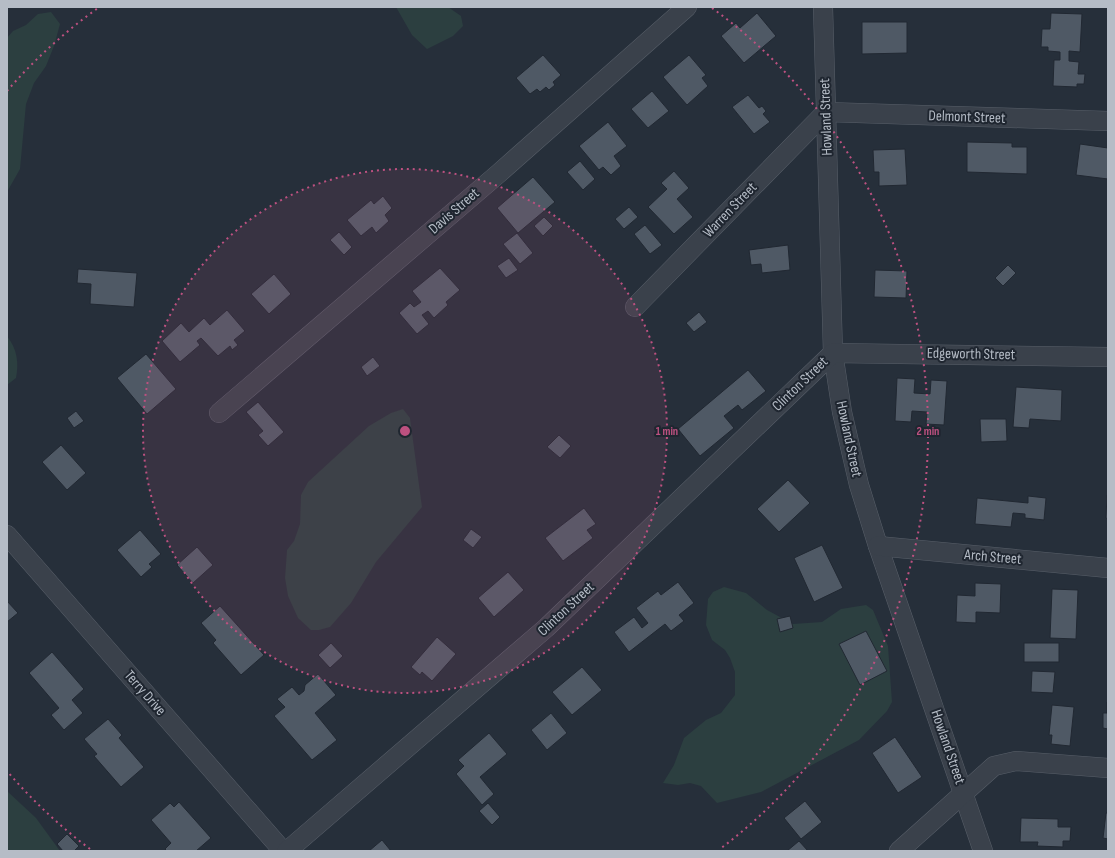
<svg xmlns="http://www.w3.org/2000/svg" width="1115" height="858" viewBox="0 0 1115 858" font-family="'Sofia Sans Condensed',sans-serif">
<rect width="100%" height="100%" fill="#262f3a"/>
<g fill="#2c3f40">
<path d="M396,7H448L461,16L463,26L453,36L427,49L412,35Z"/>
<path d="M51,12L60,24L54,46L46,66L34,83L26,104L20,169L7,192V38L13,31L26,25L38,14Z"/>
<path d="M7,336C17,349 19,362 16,378L7,385Z"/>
<path d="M403,409L410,418L422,507L376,562L351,603L330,627L319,630H311L298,618L288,596L285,578L287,550L294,541L300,524L301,495L308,482L369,426L391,413Z"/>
<path d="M724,587L746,593L767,610L793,624L822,622L841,609L866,605L873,610L888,646L892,702L887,711L859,740L761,792L717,803L701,786L690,783L678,785L663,783L674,765L684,738L706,720L721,713L735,695V672L730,658L725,650L712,640L706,625L708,599L713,592Z"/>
<path d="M7,791L36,818L60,851H7Z"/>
</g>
<g fill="#4f5965" stroke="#212832">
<path d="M757,13L776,36L744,63L721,36L736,23L740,28Z"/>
<path d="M1051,13L1082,14L1080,52L1069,51V61L1079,62L1078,74H1085L1084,84H1077V87L1053,86L1054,60H1060V52L1048,51V47H1041L1042,29H1050Z"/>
<path d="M862,22H907V53L862,54Z"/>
<path d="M543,55L561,75L553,82L555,85L549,90L546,87L540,92L537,89L530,94L516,78Z"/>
<path d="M689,55L706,75L702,78L708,86L687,105L663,77Z"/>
<path d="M652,91L669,111L648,128L631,109Z"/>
<path d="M748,95L759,108L762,106L766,111L763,114L770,122L754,134L732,107Z"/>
<path d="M608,122L627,146L614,156L621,166L611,175L603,167L599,170L579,146Z"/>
<path d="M967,142L1012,143V147H1027V174L967,172Z"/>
<path d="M1080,144L1108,148V179L1076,175Z"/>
<path d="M905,149L907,185L879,186V172H874L873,150Z"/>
<path d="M580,161L595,179L583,190L567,172Z"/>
<path d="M674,171L689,188L677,199L693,217L674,234L648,207L667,189L661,183Z"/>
<path d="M533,177L555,202L518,233L497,208Z"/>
<path d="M383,196L392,208L385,215L389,221L376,233L372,227L361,236L347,220L371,200L374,204Z"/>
<path d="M629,207L638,217L624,229L615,219Z"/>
<path d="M544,217L553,226L543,236L534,226Z"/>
<path d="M645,225L662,245L650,254L634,234Z"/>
<path d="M339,232L352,247L344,255L330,240Z"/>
<path d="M517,233L533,253L520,264L503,244Z"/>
<path d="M788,245L790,270L762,273L761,264L751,265L749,250Z"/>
<path d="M509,258L518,270L506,278L497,266Z"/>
<path d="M1008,265L1016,273L1003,286L995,278Z"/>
<path d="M440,268L460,290L446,302L448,305L434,318L428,311L422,315L429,324L417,334L399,313L410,303L414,307L421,302L412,291Z"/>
<path d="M78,269L137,273L134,307L90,304L91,284L77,283Z"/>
<path d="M875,270L907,271L906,298L874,297Z"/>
<path d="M274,274L291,294L269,314L251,294Z"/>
<path d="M227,310L245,331L234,340L238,345L232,350L230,346L218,356L201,338L197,341L200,345L180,362L162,341L181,323L189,332L204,318L210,325Z"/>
<path d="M699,312L707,322L694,332L686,323Z"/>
<path d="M146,354L176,389L147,414L117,378Z"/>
<path d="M373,357L380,366L367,376L361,367Z"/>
<path d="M748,370L766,391L742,410L738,405L724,416L734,428L700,456L678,429Z"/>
<path d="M897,378L915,379L914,393L930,394L931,380L947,381L944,425L926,424L927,412L912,411L911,422L895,421Z"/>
<path d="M1016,387L1062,390L1061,421L1030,419L1029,428L1013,427Z"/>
<path d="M258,402L284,432L268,446L258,435L263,431L246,412Z"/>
<path d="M76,411L84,421L74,428L67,418Z"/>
<path d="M980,419H1006L1007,441L981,442Z"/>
<path d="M559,435L571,446L560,458L547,447Z"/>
<path d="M61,445L86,473L67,490L42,462Z"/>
<path d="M788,480L810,503L779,532L757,509Z"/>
<path d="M1107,495H1108V519L1106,518Z"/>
<path d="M1028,496L1046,498L1044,520L1025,518V514L1013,513L1011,527L975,524L977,498L1028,503Z"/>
<path d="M584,508L596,524L587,530L593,538L563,561L545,538Z"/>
<path d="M471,529L482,537L473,548L463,540Z"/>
<path d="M140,530L161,554L149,564L152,567L141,577L117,550Z"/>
<path d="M822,545L843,588L814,602L794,558Z"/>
<path d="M197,547L213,565L193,583L177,565Z"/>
<path d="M508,572L524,590L494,617L478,598Z"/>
<path d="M678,582L694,603L679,615L684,621L671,631L665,624L629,652L614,632L634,617L642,628L648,623L636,608L658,591L661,595Z"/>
<path d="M975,583L1001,584L1000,613L976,612V623L956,622L957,595L975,596Z"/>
<path d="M1052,589L1078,590L1076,639L1050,638Z"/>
<path d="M7,601L18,613L7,622Z"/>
<path d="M220,606L264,655L241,675L213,643L216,640L201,623Z"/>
<path d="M790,616L793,628L780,632L777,619Z"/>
<path d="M866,631L887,671L860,685L839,644Z"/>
<path d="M437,637L456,654L432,681L422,672L420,675L411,667Z"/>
<path d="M331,643L343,656L330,668L318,655Z"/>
<rect x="1024" y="643" width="35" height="19"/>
<path d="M52,652L84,689L72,700L83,713L64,730L51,715L59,708L29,673Z"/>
<path d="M582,667L602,690L572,715L552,692Z"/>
<path d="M1032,671L1055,672L1053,693L1031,692Z"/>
<path d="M318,674L336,695L315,713L337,740L312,760L274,716L285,707L277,699L292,687L299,695L304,691L305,685Z"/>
<path d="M1107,702L1108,729L1103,728V713H1107Z"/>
<path d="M1052,705L1074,707L1070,746L1051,744L1052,735H1049Z"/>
<path d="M551,713L567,733L547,750L531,730Z"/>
<path d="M108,719L122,735L119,738L144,767L121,787L94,756L97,754L84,739Z"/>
<path d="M489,733L507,754L480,777L494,794L482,805L456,774L464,766L458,760Z"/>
<path d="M895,737L922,777L898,793L872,753Z"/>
<path d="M805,801L822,822L801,839L784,818Z"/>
<path d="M179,802L211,838L196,851H167L165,849L171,843L151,820L170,803L174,807Z"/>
<path d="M488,803L500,817L492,825L479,811Z"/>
<path d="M1106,813H1108V839L1103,838Z"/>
<path d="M1021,818L1058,819V827H1071L1070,841H1063V847L1037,846L1038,842H1020Z"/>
<path d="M67,834L79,846L74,851H63L57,844Z"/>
<path d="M382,840L391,851H369Z"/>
<path d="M799,841L808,851H787Z"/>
</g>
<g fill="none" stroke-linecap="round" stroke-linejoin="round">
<g stroke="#585f69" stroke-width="20">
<g id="minor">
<path d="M823,7L833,353L842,412L859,485L878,546L983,851"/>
<path d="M635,307L826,112L1108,121"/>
<path d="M219,413L498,174L687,7"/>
<path d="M7,535L283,851"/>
<path d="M878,546L1108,568"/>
<path d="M287,851L546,628L833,353L1108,357"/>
<path d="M899,851L994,766L1016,761L1108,768"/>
</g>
</g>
<use href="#minor" stroke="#3a414b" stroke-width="19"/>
</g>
<circle cx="405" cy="431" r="262" fill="#bd5180" fill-opacity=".12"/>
<g fill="none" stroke="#bd5180" stroke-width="2" stroke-dasharray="2 4">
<circle cx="405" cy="431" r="262"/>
<path d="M90 849A523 523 0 0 1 7 771M7 91A523 523 0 0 1 98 8M712 8A523 523 0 0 1 720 849"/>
</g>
<g text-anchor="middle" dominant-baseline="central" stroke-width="4" stroke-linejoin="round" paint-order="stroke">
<g font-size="15" fill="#b5bcc6" stroke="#1f2630">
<text transform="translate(826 117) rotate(-92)">Howland Street</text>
<text transform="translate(967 117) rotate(2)">Delmont Street</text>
<text transform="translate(730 210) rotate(-46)">Warren Street</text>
<text transform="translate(454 211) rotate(-41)">Davis Street</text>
<text transform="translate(971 354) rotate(1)">Edgeworth Street</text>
<text transform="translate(800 384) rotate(-44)">Clinton Street</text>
<text transform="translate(849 439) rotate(78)">Howland Street</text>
<text transform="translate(993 557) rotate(5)">Arch Street</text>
<text transform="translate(566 609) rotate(-43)">Clinton Street</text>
<text transform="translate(145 693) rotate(49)">Terry Drive</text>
<text transform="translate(948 747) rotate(71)">Howland Street</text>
</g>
</g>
<circle cx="405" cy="431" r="6" fill="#bd5180" stroke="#1f2630" stroke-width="2"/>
<g font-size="12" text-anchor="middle" font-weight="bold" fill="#bd5180" stroke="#1f2630" stroke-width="4" stroke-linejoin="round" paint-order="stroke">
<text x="667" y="435">1 min</text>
<text x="928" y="435">2 min</text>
</g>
<rect width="1115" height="858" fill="none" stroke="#b5bcc6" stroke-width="16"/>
</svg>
